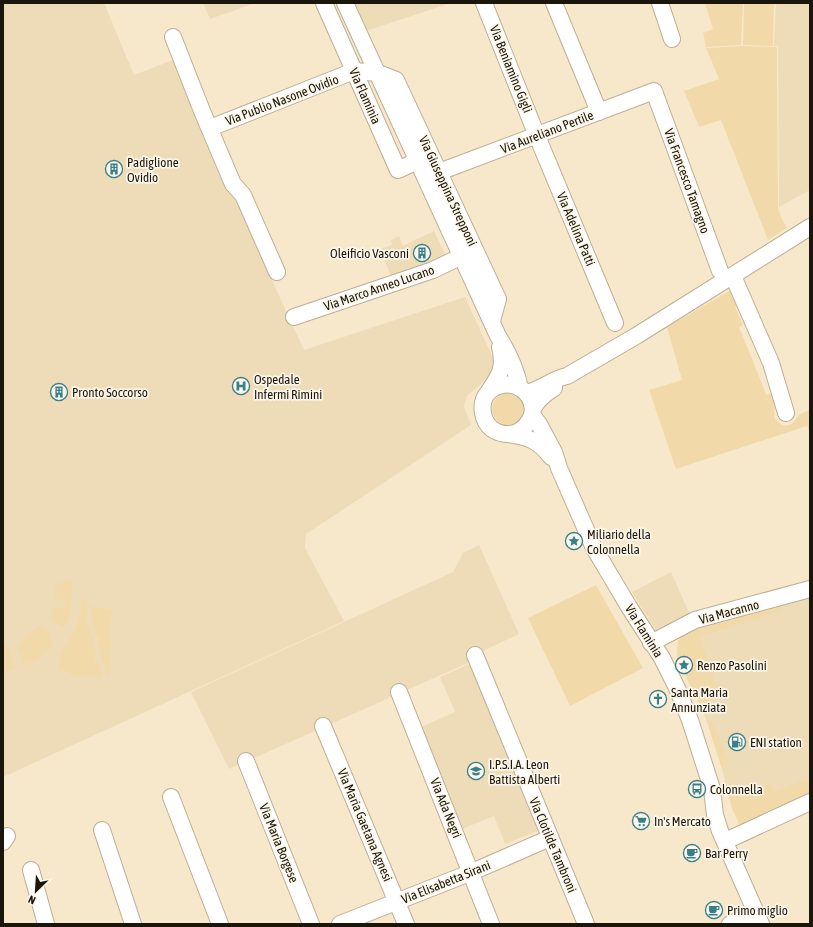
<svg xmlns="http://www.w3.org/2000/svg" width="813" height="927" viewBox="0 0 813 927" font-family="'Asap Condensed',sans-serif">
<rect width="100%" height="100%" fill="#f8e8cb"/>
<g fill="#eedbb7">
<path d="M3,3H104L134,75L173,60L230,189L304,350L465,297L493,358V363L490,374L487,378L467,396L464,406L471,425L306,534L305,548L344,621L3,777Z"/>
<path d="M203,3H255L210,19Z"/>
<path d="M354,3H451L366,31Z"/>
<path d="M776,3H810V190L779,207L778,46H774Z"/>
<path d="M434,231L447,258L392,279L380,249L392,245L391,240L399,236L403,246Z"/>
<path d="M479,545L519,634L468,658L470,662L229,769L191,692L453,572L463,553Z"/>
<path d="M671,572L691,617L657,632L632,592Z"/>
<path d="M810,596V794L729,799L722,769L708,725L700,704L677,659L678,641L683,635Z"/>
<path d="M470,664L538,831L505,844L494,816L462,829L421,727L455,712L440,677Z"/>
</g>
<g fill="#f2d9a9">
<path d="M705,3H743L741,45L706,47L703,33L713,29Z"/>
<path d="M744,3H774L773,46L743,45Z"/>
<path d="M742,46L777,47L778,208L781,217L787,228L768,240L721,120L699,127L684,91L719,79L706,48Z"/>
<path d="M733,289L740,305L735,307L743,325L739,327L759,376L766,395L775,393C775,396 775,399 775,403C775,413 771,419 782,425C791,427 793,423 798,416C800,413 806,412 810,410V434L807,426L676,469L649,390L682,380L667,327Z"/>
<circle cx="508" cy="409" r="16"/>
<path d="M68,580L72,583C71,597 74,617 63,627L51,621L52,610L58,608H65V600H60L54,596L55,585Z"/>
<path d="M596,585L643,668L570,706L528,618Z"/>
<path d="M82,599L85,600L88,617L85,621L87,625L89,626L96,655L93,660L95,662L99,664L103,675L101,677L73,675L62,669L60,672C55,655 69,644 75,629C80,620 81,610 82,599Z"/>
<path d="M781,604L783,610L700,637L720,696L700,704L677,659L678,641L683,635L705,625Z"/>
<path d="M90,606L112,610L109,638H111L109,657L111,658L109,678L97,644L99,639L95,634Z"/>
<path d="M42,625L49,630L52,647L37,659L24,665L17,647L18,644L39,626Z"/>
<path d="M3,646L8,647L15,668L8,671H3Z"/>
<path d="M711,723H712L729,761L722,769L708,725Z"/>
<path d="M810,779V794L740,826C736,816 726,800 730,789L734,788L744,796L769,784L774,793L800,781L802,783Z"/>
</g>
<g fill="none" stroke-linecap="round" stroke-linejoin="round">
<g stroke="#bdae93" stroke-width="18">
<g id="minor">
<path d="M324,3L398,170L417,161"/>
<path d="M345,3L498,336C508,352 516,369 520,388"/>
<path d="M484,3L537,136L615,323"/>
<path d="M554,3L599,112"/>
<path d="M660,3L672,39"/>
<path d="M173,37L202,111L233,184L243,195L277,272"/>
<path d="M210,128L354,71L378,73L396,80L498,299L492,321"/>
<path d="M439,172L654,91L720,271"/>
<path d="M733,276L771,363L786,413"/>
<path d="M294,317L433,270L462,256"/>
<path d="M489,391C500,375 505,367 500,347"/>
<path d="M527,393C542,389 552,379 567,376L636,336L810,227"/>
<path d="M533,409C528,372 477,380 483,413C484,420 487,425 492,429C499,434 508,435 515,433C523,430 529,423 532,415C532,415 533,410 533,409C537,400 546,393 554,388"/>
<path d="M532,415L539,424L554,452L559,468L594,548L629,607L662,658L677,688L690,720L712,789L715,815L720,831L761,924"/>
<path d="M508,434C528,437 538,440 551,457"/>
<path d="M651,643L695,620L810,589"/>
<path d="M475,655L586,924"/>
<path d="M399,692L491,924"/>
<path d="M323,726L406,924"/>
<path d="M246,761L311,924"/>
<path d="M171,797L220,924"/>
<path d="M102,830L133,924"/>
<path d="M732,838L810,802"/>
<path d="M3,842L7,836"/>
<path d="M31,870L46,924"/>
<path d="M340,924L472,872L550,838"/>
<path d="M730,924L756,913"/>
</g>
</g>
<use href="#minor" stroke="#fff" stroke-width="16"/>
</g>
<defs>
<g id="building-ring" transform="scale(0.9)"><circle r="9.5" fill="#fdf6eb" stroke="#388088" stroke-width="1.5"/><path d="M-4-6H4V6H1V3H-1V6H-4ZM-2.5-4.3h1.7v1.8h-1.7ZM.8-4.3h1.7v1.8H.8ZM-2.5-1h1.7V.8h-1.7ZM.8-1h1.7V.8H.8Z" fill="#388088"/></g>
<g id="hospital-ring" transform="scale(0.9)"><circle r="9.5" fill="#fdf6eb" stroke="#388088" stroke-width="1.5"/><path d="M-5-5h3v3.5h4V-5h3V5h-3V1.5h-4V5h-3Z" fill="#388088"/></g>
<g id="sight-ring" transform="scale(0.9)"><circle r="9.5" fill="#fdf6eb" stroke="#388088" stroke-width="1.5"/><path d="M0-6L1.8-2.2L6-1.7L2.9 1.2L3.7 5.4L0 3.3L-3.7 5.4L-2.9 1.2L-6-1.7L-1.8-2.2Z" fill="#388088"/></g>
<g id="church-ring" transform="scale(0.9)"><circle r="9.5" fill="#fdf6eb" stroke="#388088" stroke-width="1.5"/><path d="M-1.2-6h2.4v3.5h3.3v2.4h-3.3V6h-2.4V-.1h-3.3v-2.4h3.3Z" fill="#388088"/></g>
<g id="fuel-ring" transform="scale(0.9)"><circle r="9.5" fill="#fdf6eb" stroke="#388088" stroke-width="1.5"/><path d="M-5.5-6h7V0h2V4h1.3V-2.5L3-4.5l.8-.8L6-3V5H2.5V1h-1V6h-7ZM-4.2-4.7v3.2H.2V-4.7Z" fill="#388088"/></g>
<g id="school-ring" transform="scale(0.9)"><circle r="9.5" fill="#fdf6eb" stroke="#388088" stroke-width="1.5"/><path d="M0-5L7-2L0 1L-7-2ZM-4 1L0 2.5L4 1V4Q0 6-4 4Z" fill="#388088"/></g>
<g id="bus-ring" transform="scale(0.9)"><circle r="9.5" fill="#fdf6eb" stroke="#388088" stroke-width="1.5"/><path d="M-5-6H5V4H4V6H2V4H-2V6H-4V4H-5ZM-3.5-4V0h7V-4ZM-3.5 1.2v1.5H-2V1.2ZM2 1.2v1.5H3.5V1.2Z" fill="#388088"/></g>
<g id="supermarket-ring" transform="scale(0.9)"><circle r="9.5" fill="#fdf6eb" stroke="#388088" stroke-width="1.5"/><path d="M-6-5.5h2.5l.6 2H6L4.5 2H-2.5L-4.4-4H-6ZM-1.5 3.2a1.3 1.3 0 1 0 .1 0ZM3 3.2a1.3 1.3 0 1 0 .1 0Z" fill="#388088"/></g>
<g id="cafe-ring" transform="scale(0.9)"><circle r="9.5" fill="#fdf6eb" stroke="#388088" stroke-width="1.5"/><path d="M-5.5-4.5H6V0H3Q3 3.5 0 3.5H-2.5Q-5.5 3.5-5.5 0ZM3-3.2v2h1.7v-2ZM-6 4.5H4V6H-6Z" fill="#388088"/></g>
</defs>
<g fill-rule="evenodd">
<use href="#building-ring" x="114" y="169"/>
<use href="#building-ring" x="422" y="253"/>
<use href="#hospital-ring" x="241" y="386"/>
<use href="#building-ring" x="59" y="392"/>
<use href="#sight-ring" x="574" y="541"/>
<use href="#sight-ring" x="684" y="665"/>
<use href="#church-ring" x="658" y="699"/>
<use href="#fuel-ring" x="737" y="742"/>
<use href="#school-ring" x="476" y="771"/>
<use href="#bus-ring" x="697" y="789"/>
<use href="#supermarket-ring" x="641" y="821"/>
<use href="#cafe-ring" x="692" y="853"/>
<use href="#cafe-ring" x="714" y="910"/>
</g>
<g text-anchor="middle" dominant-baseline="central" stroke-width="3.5" stroke-linejoin="round" paint-order="stroke">
<g font-size="13" fill="#1b160b" stroke="#fdf6eb">
<text transform="translate(511 69) rotate(68)">Via Beniamino Gigli</text>
<text transform="translate(365 96) rotate(66)">Via Flaminia</text>
<text transform="translate(282 100) rotate(-21)">Via Publio Nasone Ovidio</text>
<text transform="translate(547 132) rotate(-21)">Via Aureliano Pertile</text>
<text transform="translate(687 181) rotate(70)">Via Francesco Tamagno</text>
<text transform="translate(448 191) rotate(65)">Via Giuseppina Strepponi</text>
<text transform="translate(576 229) rotate(67)">Via Adelina Patti</text>
<text transform="translate(379 288) rotate(-19)">Via Marco Anneo Lucano</text>
<text transform="translate(729 612) rotate(-15)">Via Macanno</text>
<text transform="translate(644 631) rotate(58)">Via Flaminia</text>
<text transform="translate(446 808) rotate(68)">Via Ada Negri</text>
<text transform="translate(365 825) rotate(67)">Via Maria Gaetana Agnesi</text>
<text transform="translate(279 843) rotate(68)">Via Maria Borgese</text>
<text transform="translate(553 845) rotate(67)">Via Clotilde Tambroni</text>
<text transform="translate(446 882) rotate(-22)">Via Elisabetta Sirani</text>
</g>
<g font-size="13" fill="#1b160b" stroke="#fdf6eb" text-anchor="start">
<text x="127" y="162">Padiglione<tspan x="127" dy="15">Ovidio</tspan></text>
<text x="409" y="253" text-anchor="end">Oleificio Vasconi</text>
<text x="254" y="379">Ospedale<tspan x="254" dy="15">Infermi Rimini</tspan></text>
<text x="72" y="392">Pronto Soccorso</text>
<text x="587" y="534">Miliario della<tspan x="587" dy="15">Colonnella</tspan></text>
<text x="697" y="665">Renzo Pasolini</text>
<text x="671" y="692">Santa Maria<tspan x="671" dy="15">Annunziata</tspan></text>
<text x="750" y="742">ENI station</text>
<text x="489" y="764">I.P.S.I.A. Leon<tspan x="489" dy="15">Battista Alberti</tspan></text>
<text x="710" y="789">Colonnella</text>
<text x="654" y="821">In's Mercato</text>
<text x="705" y="853">Bar Perry</text>
<text x="727" y="910">Primo miglio</text>
</g>
</g>
<rect width="813" height="927" fill="none" stroke="#1b160b" stroke-width="8"/>
<g transform="translate(36 891) rotate(205)" stroke="#fdf6eb" stroke-width="3" paint-order="stroke">
<path d="M0-3L7 15L0 10L-7 15Z" fill="#1b160b"/>
<text y="-6" font-size="11" font-weight="bold" text-anchor="middle" fill="#1b160b">N</text>
</g>
</svg>
